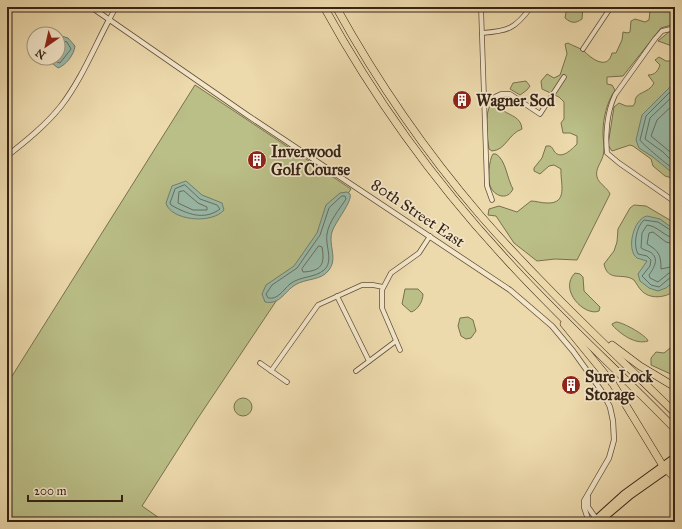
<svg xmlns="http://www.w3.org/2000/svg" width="682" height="529" viewBox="0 0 682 529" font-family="'IM FELL Great Primer',serif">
<rect width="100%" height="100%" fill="#ecd9ac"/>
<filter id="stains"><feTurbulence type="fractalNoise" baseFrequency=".005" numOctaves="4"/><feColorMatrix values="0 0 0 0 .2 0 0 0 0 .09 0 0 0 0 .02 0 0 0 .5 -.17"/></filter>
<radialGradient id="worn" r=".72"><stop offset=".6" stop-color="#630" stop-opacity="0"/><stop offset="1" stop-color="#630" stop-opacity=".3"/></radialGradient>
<g fill="#babe87" stroke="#78704e">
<path d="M567,7H583L582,19C575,24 571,23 565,18Z"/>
<path d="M648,7H675V24L661,28L623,76L607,77V84L612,85L615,90C607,102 603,118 603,132C603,140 605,148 603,156C601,163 595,169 597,177C599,184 607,187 610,194L577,260L555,259L537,261L514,243L496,216L488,215L489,209L499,206L517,212L531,201C536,201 541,203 547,203C569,204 560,182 561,169L554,165L549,166L540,174L534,171V168L542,158L546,146H550C552,147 553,149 554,151C561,161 572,149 577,144V136L570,133H563L561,123L564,119V102L559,97L542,89L541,81L547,74L554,78L560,75L567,54L565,44L568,43C573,46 581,48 585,52C593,60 608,70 612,53H616L622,40L623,32L628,33L630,32L631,21L635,19L645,22L649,20L650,11Z"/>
<path d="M675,30V47L658,41L670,31Z"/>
<path d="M659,57L666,61H670L675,57V179L665,176L653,166L651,159L633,146L630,145L612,151L608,145L614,107L619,103L626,106H633L635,103C634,91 649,94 654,83L648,75C655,75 658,71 660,65L655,60Z"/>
<path d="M526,81L530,86L527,90L520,95L510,89L513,83Z"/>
<path d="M195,85L351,189L198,418L142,506L165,522H7V384Z"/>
<path d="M498,102C500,105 501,109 504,111C511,116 521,117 522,129C508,134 506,150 492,151L489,149C487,137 484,114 491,104Z"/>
<path d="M493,154H496C506,160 507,179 513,189C508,200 496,197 491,188C487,182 489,159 493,154Z"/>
<path d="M634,205L646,206L675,223V290C667,298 649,300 641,290C639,288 636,283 634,280C623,272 608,283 604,264L614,251L617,242L618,229L630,208Z"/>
<path d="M575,273L580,274L583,277L584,291L600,307L599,311C585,317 558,290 575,273Z"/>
<path d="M405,289H418L423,294C423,301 418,310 411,312L402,304Z"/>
<path d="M468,317L473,320L476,331L471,338L466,339L461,336L458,326L460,318Z"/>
<path d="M616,322C623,322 647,336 648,341C635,345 621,334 613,326L612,324Z"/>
<path d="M675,344V376L651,365V358L656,352L664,353Z"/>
<circle cx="243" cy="407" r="9"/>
</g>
<g fill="#99baa8" stroke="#717e6e">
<path d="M58,35L68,38L75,46C74,55 66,65 58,68L53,64L50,58H58Z"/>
<path d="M675,82V175L653,157L639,148L636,140L642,115Z"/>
<path d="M186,181L202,195L222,203L224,210C211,225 170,220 166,203L172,186Z"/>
<path d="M347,192L350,194C353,201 335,222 332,232C328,245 338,258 329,270C321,281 306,278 295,285C284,292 280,305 265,302L262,294L266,285L294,266L317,233L326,205L340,193Z"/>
<path d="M647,216L660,219L675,230V278L673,282L666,288L658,291L649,288L640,281L638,274L647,261L637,258C626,250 633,219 647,216Z"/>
</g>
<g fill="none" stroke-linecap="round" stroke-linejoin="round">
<g stroke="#686e5f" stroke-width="1">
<path d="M55,58L57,62L60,63L71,49L67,42L58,39"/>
<path d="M675,87L646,116L640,140C641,143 671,168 675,170"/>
<path d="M675,94L650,118L645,139L663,152L675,164"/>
<path d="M675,103L657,120L651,136L675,156"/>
<path d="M185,185L200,199L217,205L220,209C204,221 187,214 171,205L170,203L175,189Z"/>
<path d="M184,191L198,203L207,207V210H193L178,203L179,192Z"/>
<path d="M342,196H345L346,199C339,210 329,221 327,234C325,246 334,261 324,270C315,278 300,276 290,284C283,290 278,300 268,298L266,294L272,285L297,268L320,235L329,208Z"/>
<path d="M675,233L658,222L644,220C636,227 633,245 638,254L647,256L651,260L650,266L642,276L651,285L659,287L671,277H675"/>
<path d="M675,238C664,237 658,226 647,225L642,233L641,248C644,250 646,250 650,252C660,258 654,268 649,275L650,278L658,282L669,273L675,272"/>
<path d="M675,244L666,242L653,232L649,233L647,244C659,251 661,255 661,269L675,266"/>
<path d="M319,246L322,247C325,264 322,271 303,272L302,269Z"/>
</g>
<g stroke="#64503c" stroke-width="5.5">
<g id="minor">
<path d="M481,7L487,186L492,200"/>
<path d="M109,20L116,7"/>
<path d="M675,28L662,31L655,39L615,95C607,112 605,135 607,153L619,163L675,202"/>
<path d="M482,33C508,31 515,29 531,7"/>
<path d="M583,49L611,7"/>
<path d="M484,102L501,94H510L540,114L564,77"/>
<path d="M337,296L369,361"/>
<path d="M400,350L382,308V290L391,273L419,253L430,236"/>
<path d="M260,363L287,382"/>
<path d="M271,371L318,305L362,285H373L383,287"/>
<path d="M356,371L396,341"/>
</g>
</g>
<g stroke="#64503c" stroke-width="6">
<g id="tertiary">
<path d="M91,7L247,115L510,290L552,326L573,351L603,393L610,407L613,421L614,440L609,458L584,501V507L589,522"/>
<path d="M7,156C26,141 46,125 61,106C81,80 94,48 109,20"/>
<path d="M588,496V507L597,520"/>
</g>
</g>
<g stroke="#362316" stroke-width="8">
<g id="primary">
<path d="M593,522L624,494L675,457"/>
<path d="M599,522L631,495L675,464"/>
</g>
</g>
<g stroke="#362316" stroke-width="8">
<g id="motorway">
<path d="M324,7C374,98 434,181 504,257C558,317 619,371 675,429"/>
<path d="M336,7C377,81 425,151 480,215C541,285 609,348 675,413"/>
<path d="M564,324L613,384L663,466L675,478"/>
<path d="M612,345L640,366L675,387"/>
</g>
</g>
<use href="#minor" stroke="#f3e6c9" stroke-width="4"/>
<use href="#tertiary" stroke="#f3e6c9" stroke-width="4.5"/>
<use href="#primary" stroke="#ecd9ac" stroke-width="6"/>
<use href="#motorway" stroke="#ecd9ac" stroke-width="7"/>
</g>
<defs>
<g id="building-disc" transform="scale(1)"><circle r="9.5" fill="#8f2418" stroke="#f3e6c9"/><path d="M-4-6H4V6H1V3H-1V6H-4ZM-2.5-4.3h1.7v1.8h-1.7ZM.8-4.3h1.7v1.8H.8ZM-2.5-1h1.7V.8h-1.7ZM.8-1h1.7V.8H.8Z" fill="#fff"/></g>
</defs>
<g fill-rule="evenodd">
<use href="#building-disc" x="462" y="100"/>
<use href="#building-disc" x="257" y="160"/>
<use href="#building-disc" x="571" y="385"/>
</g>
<g text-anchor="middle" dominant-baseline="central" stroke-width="3.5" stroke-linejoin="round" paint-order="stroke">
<g font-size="16" font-weight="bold" fill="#362316" stroke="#f3e6c9" text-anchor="start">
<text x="476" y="100">Wagner Sod</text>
<text x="271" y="151">Inverwood<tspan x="271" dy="18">Golf Course</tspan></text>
<text x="585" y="376">Sure Lock<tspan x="585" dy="18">Storage</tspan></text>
</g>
<g font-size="16" fill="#362316" stroke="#f3e6c9">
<text transform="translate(418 213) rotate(34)">80th Street East</text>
</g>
</g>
<rect width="682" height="529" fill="none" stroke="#ecd9ac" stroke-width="24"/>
<rect x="8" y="8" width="666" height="513" fill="none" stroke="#362316" stroke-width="2"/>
<rect x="12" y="12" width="658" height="505" fill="none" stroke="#362316"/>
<g transform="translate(46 46) rotate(214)"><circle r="19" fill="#f3e6c9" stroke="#a79881"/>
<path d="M0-3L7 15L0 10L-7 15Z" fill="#8f2418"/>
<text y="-6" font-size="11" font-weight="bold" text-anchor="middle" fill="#362316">N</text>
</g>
<path d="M28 495v6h94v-6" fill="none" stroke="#362316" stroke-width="2"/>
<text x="34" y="495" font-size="12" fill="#362316" stroke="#f3e6c9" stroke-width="3" paint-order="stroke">200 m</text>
<rect width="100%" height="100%" filter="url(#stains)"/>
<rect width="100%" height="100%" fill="url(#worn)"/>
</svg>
